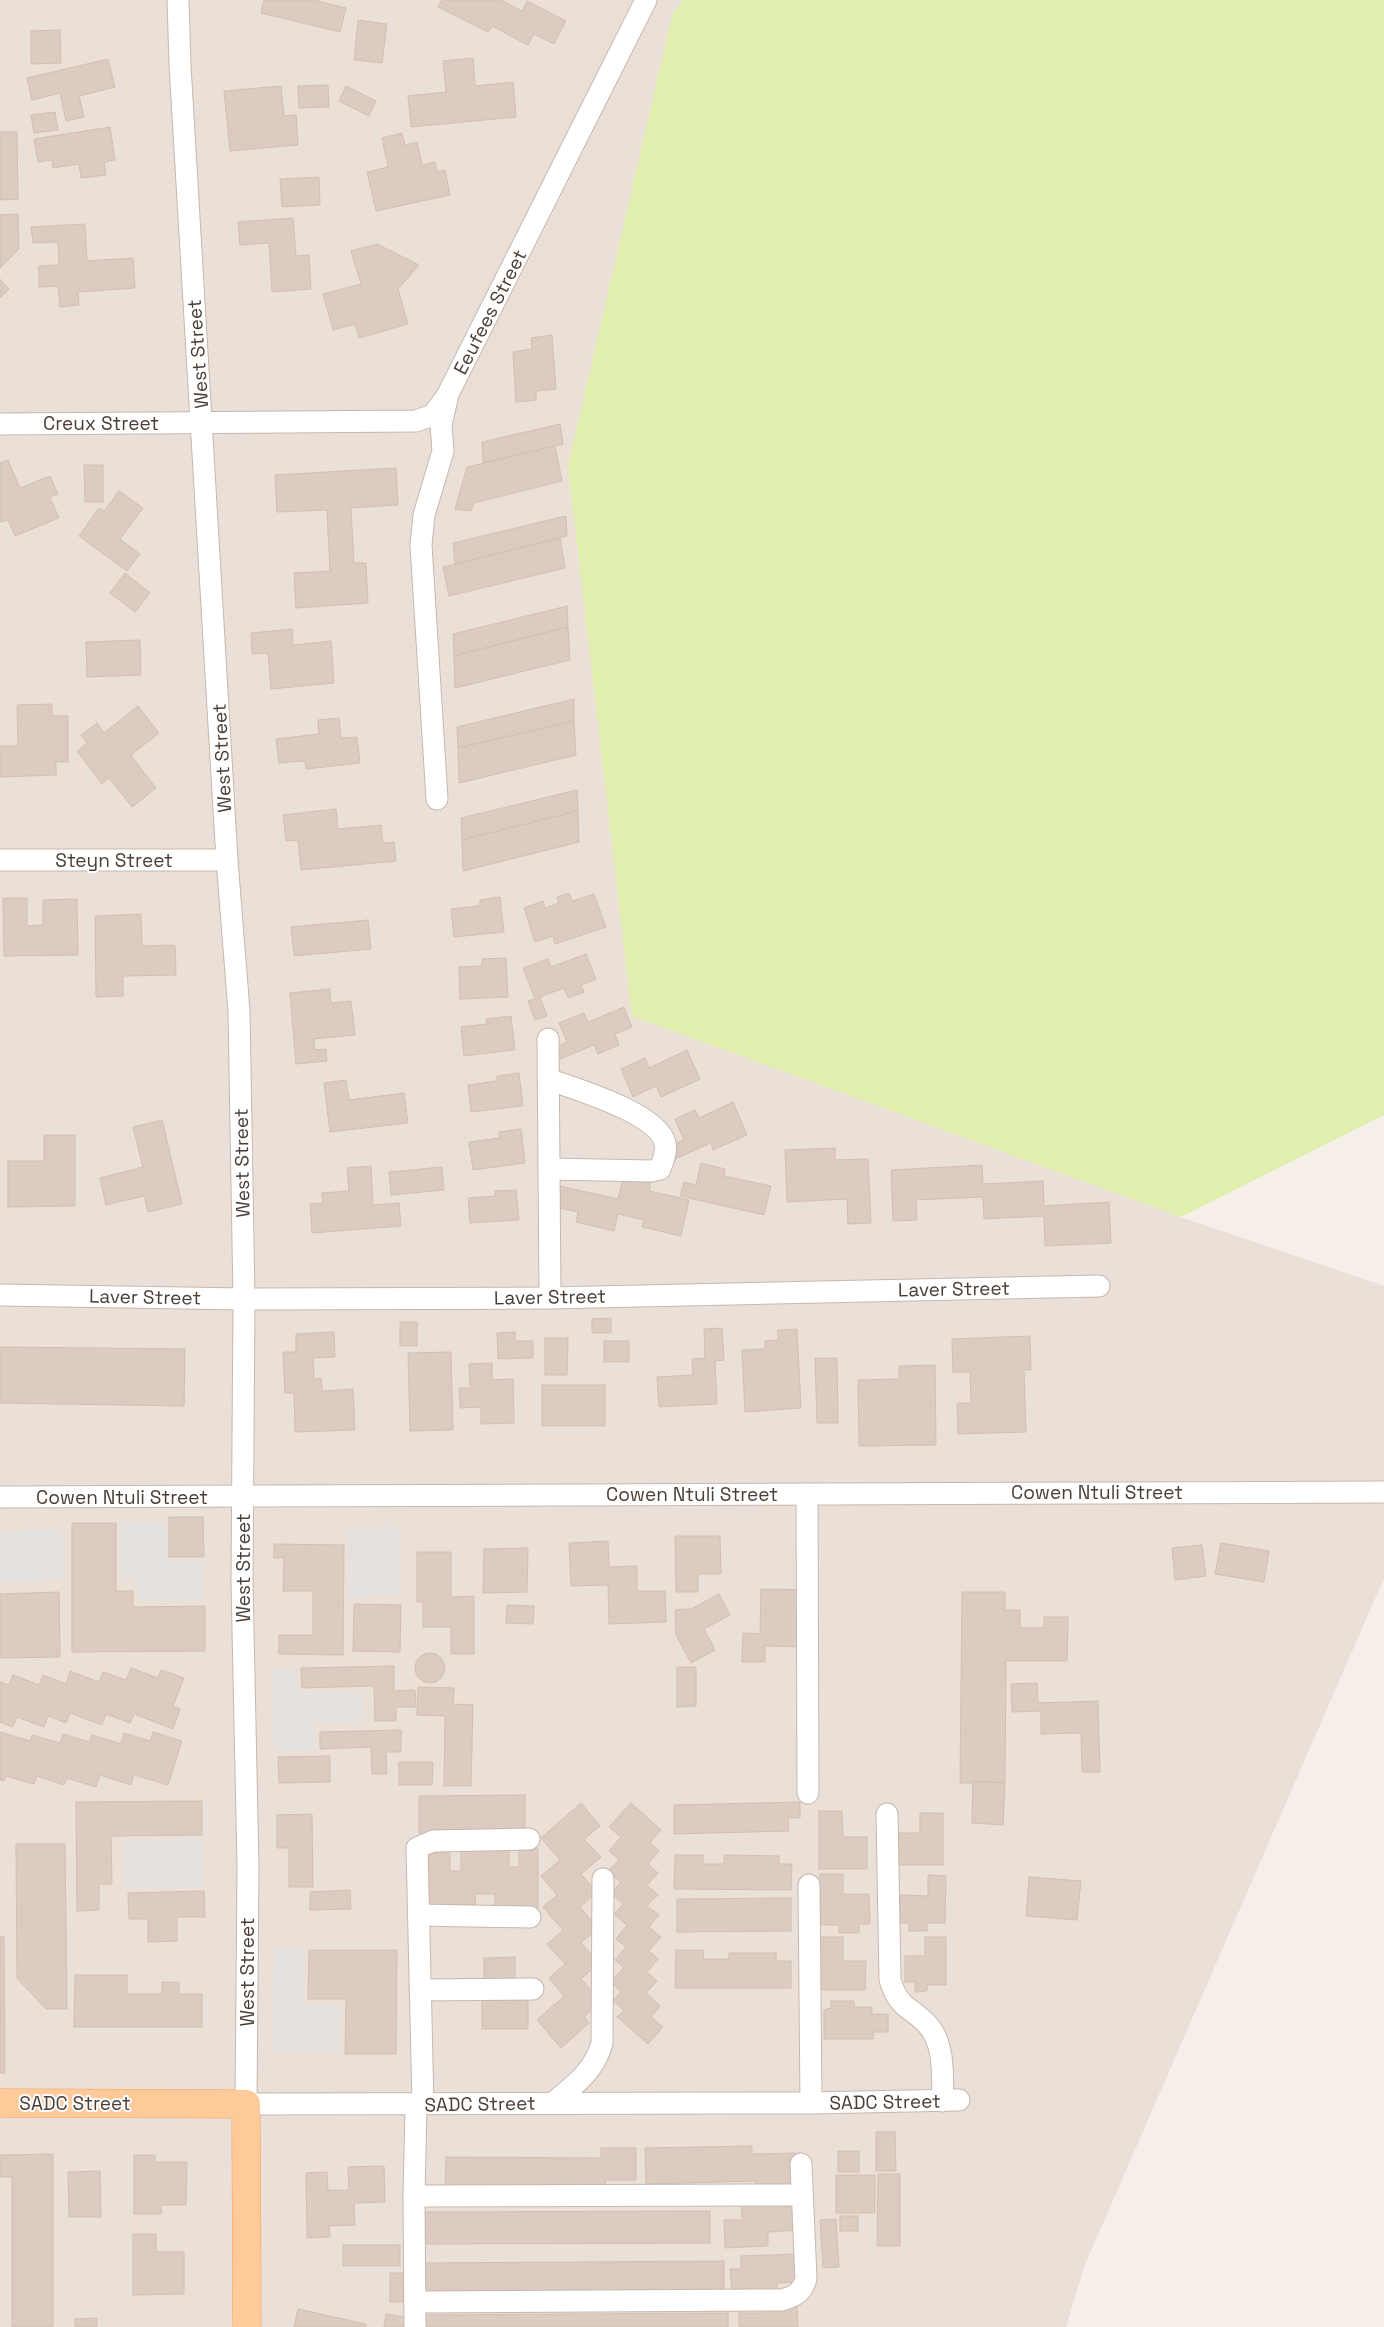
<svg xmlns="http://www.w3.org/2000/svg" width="1384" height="2327" viewBox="0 0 1384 2327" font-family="'Space Grotesk',sans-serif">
<rect width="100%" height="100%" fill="#f6efe9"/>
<path fill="#ebe0d7" d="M0,0H683L672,16L568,466L632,1016L1181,1217L1384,1286V1578L1084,2267L1066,2327H0Z"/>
<path fill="#e1efae" d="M683,0H1384V1115L1181,1217L632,1016L568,466L672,16Z"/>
<g fill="#e4e1de">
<path d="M120,1522H166L167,1560H202L203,1599L138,1600L137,1578H121Z"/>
<path d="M399,1527L400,1596L348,1598L347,1528Z"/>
<path d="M62,1530L63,1581L0,1582V1531Z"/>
<path d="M272,1667H296L297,1693L362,1692L363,1722L314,1723V1750H273Z"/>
<path d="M202,1839L203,1887L124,1888L123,1841Z"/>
<path d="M304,1947V2006H339V2051L273,2052L274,1948Z"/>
</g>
<g fill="#dccbc0" stroke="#d5beb0">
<path d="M264,0H314L346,8L340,32L261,13Z"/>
<path d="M442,0H501L522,11L527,1L566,21L554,44L534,34L528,45L492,26L488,32L438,7Z"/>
<path d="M358,20L387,24L382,63L354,60Z"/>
<path d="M60,30L61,63L31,64V31Z"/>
<path d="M473,58L475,86L513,82L516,117L411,127L408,96L446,92L443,61Z"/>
<path d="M108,59L115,87L79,96L84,117L66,121L60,93L32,100L27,78Z"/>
<path d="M328,85L329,107L299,108L298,86Z"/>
<path d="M281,86L284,116L296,115L298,145L230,151L224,91Z"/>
<path d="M346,86L376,101L369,116L339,101Z"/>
<path d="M55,112L58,130L34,133L31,115Z"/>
<path d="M110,127L115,160L104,162L106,175L81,178L79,164L53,168L52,160L38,162L34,139Z"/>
<path d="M0,132H17L18,199L0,200Z"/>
<path d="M402,133L405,145L417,142L422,165L435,162L437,172L445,170L450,195L376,211L367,172L388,167L382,138Z"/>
<path d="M319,177L320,205L282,207L280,179Z"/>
<path d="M18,214L19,249L0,268V215Z"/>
<path d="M293,218L296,256L309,255L311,289L272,292L269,243L240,245L238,222Z"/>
<path d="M85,224L87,261L133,258L135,288L78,292L79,305L60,307L58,286L39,287V266L59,265L58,242L33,243L31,227Z"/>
<path d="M377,244L419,265L398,289L408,324L359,338L355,324L333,330L323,294L361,284L351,251Z"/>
<path d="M0,279L9,289L0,298Z"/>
<path d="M552,335L556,389L536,391V400L516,402L513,352L532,349L531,338Z"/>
<path d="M560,424L563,444L483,463L482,442Z"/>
<path d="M555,446L562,481L474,503L471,511L455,509L467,467Z"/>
<path d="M8,460L20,488L50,476L58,494L50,497L59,518L15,536L8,520L1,522L0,520V463Z"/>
<path d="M84,465H103V502H85Z"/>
<path d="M396,468L398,505L351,508L354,563H366L368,603L296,608L294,573L330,571L327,510L277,512L275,475Z"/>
<path d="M119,491L143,508L120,539L140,554L127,571L79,536L99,508L104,511Z"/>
<path d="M566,516L567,536L455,564L453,543Z"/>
<path d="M560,538L565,568L449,596L443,567Z"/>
<path d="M125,573L150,593L135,612L110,593Z"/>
<path d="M567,606L568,627L454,656L453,634Z"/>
<path d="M568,627L570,660L455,688L454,656Z"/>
<path d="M292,629L293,645L331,641L334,683L271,689L268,653L252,654L251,633Z"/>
<path d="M140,640L141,675L87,677L86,642Z"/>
<path d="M574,699V721L458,748L457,727Z"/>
<path d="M52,704V716H68V762H56V775L0,777V746H18L17,705Z"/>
<path d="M138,706L159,733L131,755L156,788L132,807L109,778L102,784L77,751L87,743L81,735L97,723L104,733Z"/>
<path d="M339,718L341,738L357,737L360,763L306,769L305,761L279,763L276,739L319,734L318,720Z"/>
<path d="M574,721L576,755L459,783L458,748Z"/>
<path d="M577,790L578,811L462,840L461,818Z"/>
<path d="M336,809L338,829L381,825L383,843L394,842L396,861L301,870L298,840L286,841L283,815Z"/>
<path d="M578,811L579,842L463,871L462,840Z"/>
<path d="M569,893L572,901L594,894L606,927L555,944L553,936L535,942L524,908L543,901L545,908L559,903L557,897Z"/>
<path d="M500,897L504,932L454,937L451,909L480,906V900Z"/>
<path d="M3,898H27V926L43,925V900L77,899L78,955L4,956Z"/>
<path d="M141,914L142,946L175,945L176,975L123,976V996L96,997L95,916Z"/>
<path d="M368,920L371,949L294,956L291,927Z"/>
<path d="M586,954L596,979L581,985L584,992L568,998L564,988L540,997L547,1016L535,1020L528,1001L535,999L523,968L548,959L551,967Z"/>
<path d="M506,958L508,997L460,999L459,967L482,966V959Z"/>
<path d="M330,989L331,1003L351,1001L355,1035L314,1039L315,1050L326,1049L327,1061L296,1064L290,993Z"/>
<path d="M624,1007L632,1027L615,1034L619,1045L598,1054L594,1045L560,1059L555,1047L567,1042L559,1023L584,1013L588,1022Z"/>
<path d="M511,1016L515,1050L464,1056L461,1027L487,1024L486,1019Z"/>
<path d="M687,1050L700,1079L661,1097L656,1086L633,1097L621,1069L645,1058L649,1068Z"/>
<path d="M519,1073L523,1106L471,1112L468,1085L497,1081V1076Z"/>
<path d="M346,1080L349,1100L404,1093L408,1123L330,1132L324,1083Z"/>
<path d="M733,1102L747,1135L713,1150L711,1143L675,1159L669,1146L684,1140L675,1119L695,1110L699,1118Z"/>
<path d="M162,1120L182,1204L148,1212L144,1196L106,1205L100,1178L143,1167L133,1127Z"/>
<path d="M521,1129L525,1163L473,1170L469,1142L499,1138V1132Z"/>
<path d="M44,1135H75V1206L8,1207V1161H44Z"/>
<path d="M835,1148V1160L868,1159L871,1223L848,1224L847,1199L787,1202L785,1150Z"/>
<path d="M701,1163L725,1169L724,1176L771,1186L764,1215L680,1196L684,1182L696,1185Z"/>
<path d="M982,1165L983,1184L1043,1181L1044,1206L1109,1202L1111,1243L1045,1246L1044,1216L984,1219L983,1197L916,1200L917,1220L893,1221L891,1170Z"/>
<path d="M371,1166L373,1205L399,1203L401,1226L312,1233L310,1204L323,1203L322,1193L349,1191L347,1168Z"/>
<path d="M442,1167L444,1190L391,1195L389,1172Z"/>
<path d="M624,1174L651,1180L649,1191L689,1200L681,1236L642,1227L644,1220L618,1214L614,1231L576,1222L578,1212L550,1206L555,1185L618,1199Z"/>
<path d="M516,1190L519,1220L470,1223L468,1198L495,1196V1191Z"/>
<path d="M611,1318V1333H592V1319Z"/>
<rect x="400" y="1322" width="17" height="24"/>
<path d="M722,1328L724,1360L715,1361L717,1404L659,1407L657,1377L693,1375L692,1359L705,1358L704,1329Z"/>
<path d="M797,1329L801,1408L745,1412L742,1350L765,1349V1341L778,1340V1330Z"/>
<path d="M334,1332L335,1357L313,1358L314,1379L321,1378L322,1391L353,1389L355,1430L295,1432L294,1393H285L283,1352H296V1334Z"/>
<path d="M515,1332V1341H533V1358L498,1359L497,1333Z"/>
<path d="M1030,1336L1031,1370H1024L1026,1432L958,1434L957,1403H971L970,1372H953L952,1339Z"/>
<path d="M545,1338H568L567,1375H545Z"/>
<rect x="604" y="1341" width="25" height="21"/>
<path d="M0,1347L185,1349L184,1406L0,1403Z"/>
<path d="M451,1352L453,1430L410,1431L408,1353Z"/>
<path d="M815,1358H837L838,1423H817Z"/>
<path d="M492,1363V1380L513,1379L514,1423L481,1424V1407L460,1408L459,1388H470L469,1364Z"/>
<path d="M935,1365L936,1445L859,1446L858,1380L899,1379V1366Z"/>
<rect x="542" y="1385" width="63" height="41"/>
<path d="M169,1517H203L204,1557H169Z"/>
<path d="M72,1523H116V1591H133V1607L205,1606V1651L72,1652Z"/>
<path d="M675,1536H720L721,1574H698V1592H676Z"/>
<path d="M608,1541L609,1567L637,1566V1591H665L666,1622L609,1624L608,1585L571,1586L569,1543Z"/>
<path d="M1221,1543L1269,1551L1264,1582L1215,1574Z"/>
<path d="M274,1544L344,1545L343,1655L279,1654V1635H313V1591H283L284,1558H274Z"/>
<path d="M1202,1545L1206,1576L1175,1580L1172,1548Z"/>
<path d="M528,1548L527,1592L483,1593L484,1549Z"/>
<path d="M417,1552H451V1597L474,1596V1654H451V1627H423V1602H417Z"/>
<path d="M761,1589L807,1590L806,1647L765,1646V1662H742L743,1633L760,1634Z"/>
<path d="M59,1592L60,1657L0,1658V1594Z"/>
<path d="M962,1592H1005V1610H1020V1628H1044V1617H1068L1067,1661H1006L1005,1783H960Z"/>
<path d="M719,1594L730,1615L704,1629L715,1650L691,1663L676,1635L675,1610L691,1609Z"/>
<path d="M354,1604L401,1605L400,1652L353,1651Z"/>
<path d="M507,1605L534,1606L533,1624L506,1623Z"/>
<circle cx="430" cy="1668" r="15"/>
<path d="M394,1666V1691L415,1690L416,1707H396V1721H375L374,1686L302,1688L301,1668Z"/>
<path d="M677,1667H696V1706L677,1707Z"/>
<path d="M131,1668L158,1678L161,1670L184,1678L173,1706L180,1709L173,1729L134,1714L130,1723L106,1714L102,1725L70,1713L66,1723L48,1716L44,1727L17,1717L13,1727L0,1722V1682L9,1685L13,1675L39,1685L43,1675L66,1684L70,1671L99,1682L103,1672L126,1680Z"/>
<path d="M1037,1683L1038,1703L1098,1701L1100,1772H1082L1081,1733L1041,1734V1711L1012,1712L1011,1684Z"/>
<path d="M418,1687L454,1688L453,1704L473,1705L471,1786H444L445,1716L417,1715Z"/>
<path d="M401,1730V1752H386L387,1774H372L371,1747L320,1749V1732Z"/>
<path d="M0,1732L30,1741L32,1735L60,1743L63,1734L90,1742L92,1735L121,1744L124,1733L150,1741L153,1732L182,1741L168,1785L134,1775L131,1785L100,1775L96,1787L67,1778L64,1785L37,1776L34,1784L6,1776L4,1781L0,1780Z"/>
<path d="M330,1756V1782L279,1783L278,1757Z"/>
<path d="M399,1762H433L432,1785H399Z"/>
<path d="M973,1781L1005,1783L1003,1825L972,1823Z"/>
<path d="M525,1795V1833H419V1796Z"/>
<path d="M202,1801V1835L111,1836L112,1884H99V1910L77,1911L76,1802Z"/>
<path d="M800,1802V1818H788L789,1831L674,1834V1805Z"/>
<path d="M581,1803L600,1826L584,1839L601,1857L581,1874L597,1892L580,1907L598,1928L581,1943L599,1963L581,1979L601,2001L584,2017L589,2023L561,2048L537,2020L564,1996L549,1978L565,1964L547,1944L563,1930L543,1907L557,1895L541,1876L560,1860L541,1838Z"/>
<path d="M631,1803L661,1830L650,1843L659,1851L648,1864L658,1873L647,1885L658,1895L647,1906L659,1915L649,1927L661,1937L649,1951L658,1959L647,1972L657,1981L646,1993L660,2006L651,2017L663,2027L648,2044L617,2017L624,2010L613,2001L621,1992L611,1982L624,1967L615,1960L626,1947L616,1939L627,1925L614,1914L623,1904L611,1893L621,1882L608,1871L619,1860L609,1851L621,1837L609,1827Z"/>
<path d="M819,1811H842L843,1837H867V1869H819Z"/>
<path d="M920,1813H943V1865H897L898,1833H920Z"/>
<path d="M312,1814L313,1887H289V1848H277V1815Z"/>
<path d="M16,1844H65L67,2009H46L17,1978Z"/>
<path d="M461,1847H509V1867H519V1849H538V1908L495,1907V1894H476L475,1905H428V1853H450V1871H461Z"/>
<path d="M675,1855H703V1864H724V1855L779,1856V1864H792L791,1890L674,1889Z"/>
<path d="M820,1874H843V1894H869L870,1924H859V1933H839V1925H820Z"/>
<path d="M928,1875L946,1876L945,1923H927V1931H909V1923H900V1895L928,1896Z"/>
<path d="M1029,1877L1081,1881L1077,1920L1026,1916Z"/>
<path d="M350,1890L351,1909L310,1910V1892Z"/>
<path d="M204,1891L205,1917H177V1941L148,1942V1919H129L128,1893Z"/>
<path d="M791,1898V1931L677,1932V1899Z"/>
<path d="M0,1937H4L5,2073H0Z"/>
<path d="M820,1937H843V1961H866L865,1990H819Z"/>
<path d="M925,1937H946V1985H927V1991L915,1992V1982H905V1956H925Z"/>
<path d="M309,1950H397L396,2054H345L346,1999H308Z"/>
<path d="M676,1950H704L703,1959H729V1953H776V1961H791V1988H675Z"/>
<path d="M515,1957V1981L484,1982V1958Z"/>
<path d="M75,1975H127V1994H162V1982H179V1994H202V2027H74Z"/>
<rect x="482" y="2000" width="46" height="29"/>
<path d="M831,2001H854V2007H872V2014H888V2032H873V2039H824V2010L831,2008Z"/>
<path d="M876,2132H895L896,2171H876Z"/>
<path d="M752,2146V2154L796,2153L797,2189L756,2191V2181L646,2184L645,2148Z"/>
<path d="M601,2148H636V2180H605L606,2188L445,2187L446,2157L601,2158Z"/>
<rect x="838" y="2151" width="21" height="21"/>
<path d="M53,2154V2327H12V2177H0V2155Z"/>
<path d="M134,2155H155V2162H187L186,2205H161V2214H134Z"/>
<path d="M384,2166L385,2202L354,2203L355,2225L329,2226L330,2237L307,2238L306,2173L327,2172L328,2190H349L348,2167Z"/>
<path d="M100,2171L101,2217H69L68,2172Z"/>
<path d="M878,2174H900V2246H877Z"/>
<rect x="836" y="2175" width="39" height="38"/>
<path d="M797,2200L798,2230L768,2232V2246L725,2248L724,2220H742L741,2202Z"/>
<path d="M710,2211V2243L423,2244V2212Z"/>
<rect x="840" y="2216" width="18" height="15"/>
<path d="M836,2219L839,2267L823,2268L820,2220Z"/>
<path d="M133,2234H156V2252H184V2294L133,2295Z"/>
<rect x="343" y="2245" width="57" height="21"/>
<path d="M797,2254L798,2282L777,2283V2292L732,2294L730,2269H741V2256Z"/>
<path d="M724,2261V2290L422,2292V2263Z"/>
<path d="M390,2273H407L406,2302H390Z"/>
<path d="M763,2305H797L798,2327H739V2313H763Z"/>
<path d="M298,2309L366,2324V2327H294Z"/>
<path d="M728,2313V2327H423L422,2315Z"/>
<path d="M386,2314L405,2317L404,2327H384Z"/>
<path d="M97,2318V2327H75V2319Z"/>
</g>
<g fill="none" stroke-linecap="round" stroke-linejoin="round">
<g stroke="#c6b8ae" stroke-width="23">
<g id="minor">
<path d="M178,0L180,65L227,860L239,1011L244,1299L242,1582L248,1866L246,2104L811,2103L959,2100"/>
<path d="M0,424L416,421L433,415L447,396L646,0"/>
<path d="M437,799L421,545L424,515L443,451L441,425L447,399"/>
<path d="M0,860H227"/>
<path d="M548,1039L550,1298"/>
<path d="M548,1079C575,1089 658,1113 665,1143C667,1151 663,1161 660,1169L651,1171L549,1169"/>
<path d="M0,1295L244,1299L550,1298L1099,1286"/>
<path d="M807,1494L808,1793"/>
<path d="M0,1497L1384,1492"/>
<path d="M887,1814L890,1980C900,2013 915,2007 931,2029C945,2049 942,2078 943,2101"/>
<path d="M809,1885L811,2103"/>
<path d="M418,1915L530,1917"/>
<path d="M420,1990L533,1989"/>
<path d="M554,2102C575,2085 595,2070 602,2043L603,1879"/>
<path d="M423,2104L417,1848L433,1841L529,1839"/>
<path d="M414,2196L802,2195"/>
<path d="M415,2302L782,2300C795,2296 802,2293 806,2279L801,2164"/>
<path d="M415,2327L414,2196L416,2105"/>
</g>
</g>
<g stroke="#f2a15c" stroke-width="29">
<path id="major" d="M0,2103L246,2104L247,2327"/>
</g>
<use href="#minor" stroke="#fff" stroke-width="21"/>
<use href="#major" stroke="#ffca9a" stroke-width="28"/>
</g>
<g text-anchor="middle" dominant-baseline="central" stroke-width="4" stroke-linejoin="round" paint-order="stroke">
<g font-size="19" fill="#4b3e36" stroke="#fff">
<text transform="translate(490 312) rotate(-63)">Eeufees Street</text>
<text transform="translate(198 354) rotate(-94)">West Street</text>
<text x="101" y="423">Creux Street</text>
<text transform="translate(222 758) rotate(-93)">West Street</text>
<text x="114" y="860">Steyn Street</text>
<text transform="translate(242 1163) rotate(-91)">West Street</text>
<text transform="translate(954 1289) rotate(-1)">Laver Street</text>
<text transform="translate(145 1297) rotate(1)">Laver Street</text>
<text transform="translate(550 1297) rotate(-1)">Laver Street</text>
<text x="1097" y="1492">Cowen Ntuli Street</text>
<text x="692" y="1494">Cowen Ntuli Street</text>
<text x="122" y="1497">Cowen Ntuli Street</text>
<text transform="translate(243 1568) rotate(-90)">West Street</text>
<text transform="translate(247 1972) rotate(-90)">West Street</text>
<text transform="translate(885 2102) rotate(-1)">SADC Street</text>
<text x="75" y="2103">SADC Street</text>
<text transform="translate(480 2104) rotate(-1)">SADC Street</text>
</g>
</g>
</svg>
